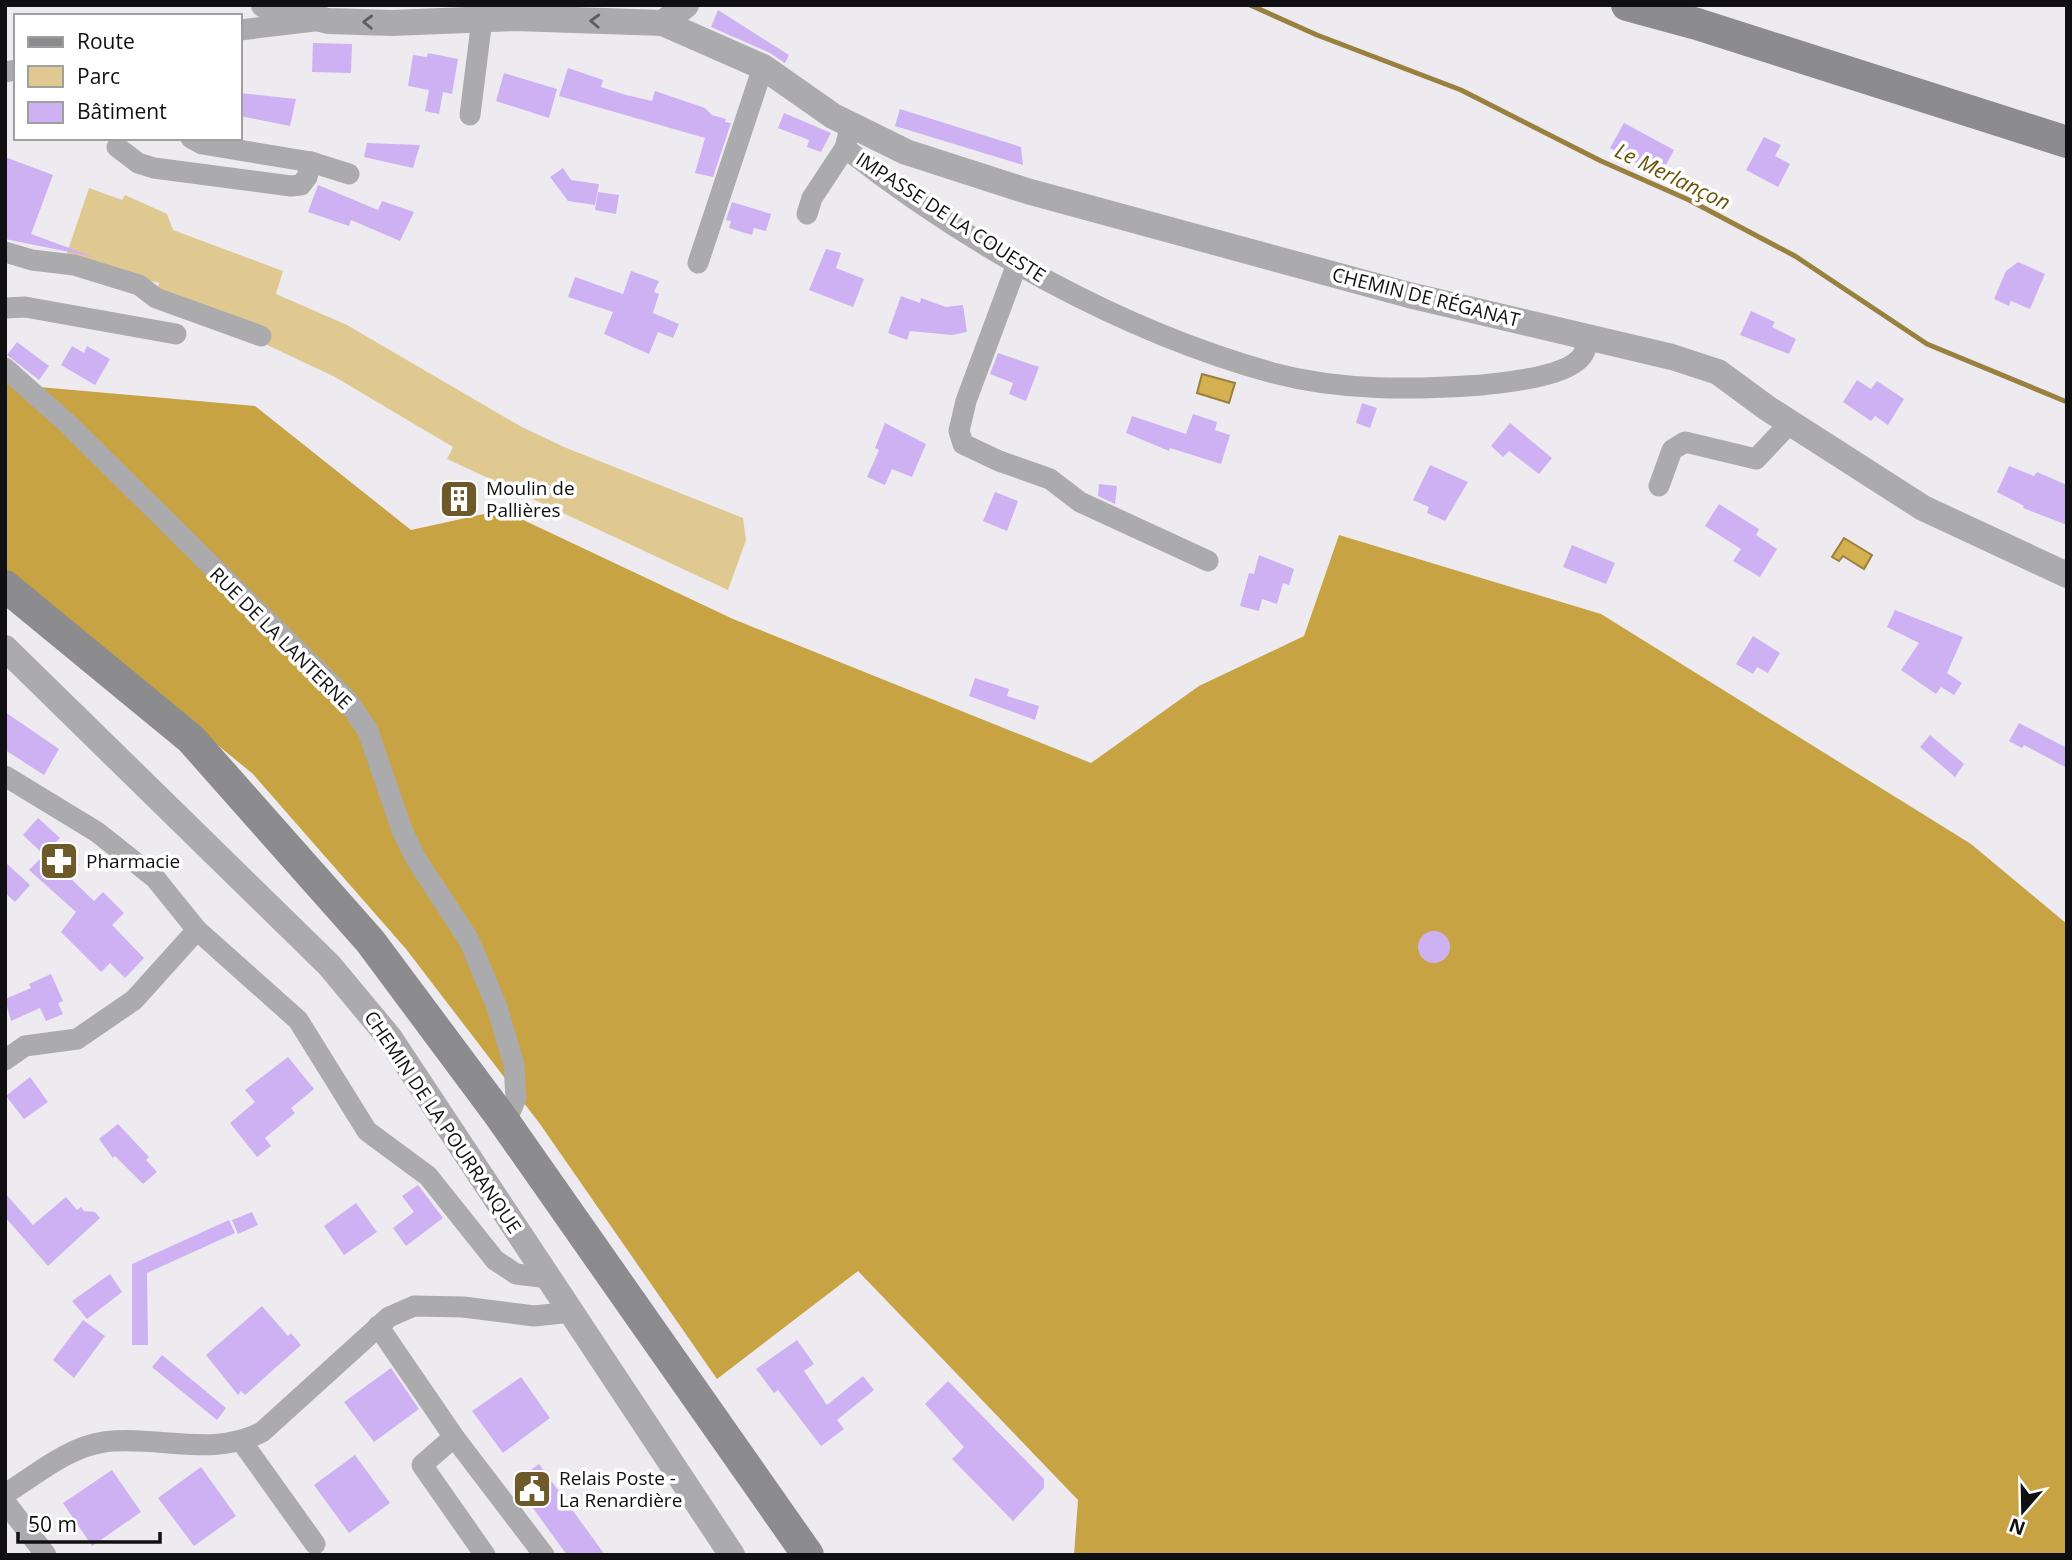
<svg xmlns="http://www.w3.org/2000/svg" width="2072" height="1560" viewBox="0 0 2072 1560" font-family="'Open Sans',sans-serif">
<rect width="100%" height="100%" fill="#edebf0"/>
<path fill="#dfc991" d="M89,188L122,200L125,195L167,214L173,230L283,271L276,294L347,325L520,426L564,447L743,518L746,540L728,590L447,459L453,447L335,377L157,293L159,283L65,259Z"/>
<path fill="#c7a343" d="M5,384L255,406L411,530L502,510L733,619L1091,763L1199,686L1304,636L1339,535L1601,614L1971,844L2067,924V1555H1074L1078,1500L858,1271L717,1379L540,1124L406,949L253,774L5,571Z"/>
<g fill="#d5b051" stroke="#9a803e" stroke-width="2">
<path d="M1202,374L1235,383L1229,403L1197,393Z"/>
<path d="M1844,538L1872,555L1864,569L1843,556L1839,561L1832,557Z"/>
</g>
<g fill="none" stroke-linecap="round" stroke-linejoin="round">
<path stroke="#9a803e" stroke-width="5" d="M1250,5L1317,35L1461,90L1601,161L1689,200L1795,256L1927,344L2067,402"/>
</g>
<g fill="#ceb1f3">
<path d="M718,10L789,55L785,63L770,53L711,27Z"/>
<path d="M313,43L352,44L351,73L312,72Z"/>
<path d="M428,53L458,59L452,94L443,92L439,114L425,111L429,90L408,86L413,55L427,57Z"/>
<path d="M568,68L603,80L601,87L626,95L652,101L655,91L705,108L712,115L726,119L725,122L731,123L713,177L695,173L705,138L559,96Z"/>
<path d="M504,73L557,89L549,118L496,101Z"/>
<path d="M240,93L296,99L290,126L240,116Z"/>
<path d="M900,109L1021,147L1023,165L895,126Z"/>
<path d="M784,113L831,133L821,152L807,147L809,140L778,128Z"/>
<path d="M1624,123L1674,150L1660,176L1610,148Z"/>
<path d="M1764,137L1781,145L1775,156L1790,164L1778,187L1746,170Z"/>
<path d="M367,143L420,145L413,168L364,157Z"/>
<path d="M5,157L53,175L31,234L94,257L5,239Z"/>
<path d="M563,168L571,180L599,184L595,205L568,201L550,177Z"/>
<path d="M318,185L378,210L382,201L414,212L400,241L351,220L349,226L308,212Z"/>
<path d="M598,192L619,195L616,214L595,210Z"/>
<path d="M732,202L771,214L766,231L754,228L752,235L729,228L731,221L726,220Z"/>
<path d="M826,249L841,253L836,268L864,279L853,307L809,290Z"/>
<path d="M2018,262L2045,274L2030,309L2011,301L2009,306L1994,299L2006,271Z"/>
<path d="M631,271L659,281L654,292L659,294L653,313L679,324L673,338L658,332L649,354L604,334L613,312L568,297L575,277L623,294Z"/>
<path d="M901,296L920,303L921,298L946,307L963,305L967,332L952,335L910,331L907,340L888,333Z"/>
<path d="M1751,311L1775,322L1772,327L1796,339L1789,354L1740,335Z"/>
<path d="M17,342L49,366L39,380L7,355Z"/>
<path d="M72,346L84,353L87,346L110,359L95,385L61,365Z"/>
<path d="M998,353L1039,367L1026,401L1009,394L1013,383L990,374Z"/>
<path d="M1857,380L1871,389L1877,381L1904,399L1888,425L1875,416L1871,421L1843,402Z"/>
<path d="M1362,403L1377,408L1370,428L1356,423Z"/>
<path d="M1193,414L1217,422L1215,430L1230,435L1221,464L1170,448L1169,451L1126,433L1132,416L1186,434Z"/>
<path d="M885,423L926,444L912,477L892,469L885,485L867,477L879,450L875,448Z"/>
<path d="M1510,423L1552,458L1539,474L1509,451L1503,457L1491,446Z"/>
<path d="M1430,465L1468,482L1445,521L1427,513L1429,507L1413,500Z"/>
<path d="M2009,466L2034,476L2037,472L2067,485V525L2023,508L2024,506L1997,492Z"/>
<path d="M1099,484L1117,486L1115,504L1098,496Z"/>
<path d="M995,492L1018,501L1007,531L983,521Z"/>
<path d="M1719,504L1759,529L1756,535L1777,549L1760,577L1733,561L1741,549L1705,526Z"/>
<path d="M1572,545L1615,563L1606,584L1563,567Z"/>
<path d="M1259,555L1294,569L1289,585L1283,583L1277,604L1262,599L1259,611L1240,606L1249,573L1254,574Z"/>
<path d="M1895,610L1963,637L1947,673L1962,683L1954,695L1941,687L1936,694L1901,670L1919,643L1887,627Z"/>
<path d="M1753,636L1780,653L1768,673L1757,667L1753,674L1736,664Z"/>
<path d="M975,678L1009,689L1007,696L1039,706L1035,720L969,696Z"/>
<path d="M5,712L59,749L44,775L5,750Z"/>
<path d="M2019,723L2067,748V768L2024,745L2022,748L2009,741Z"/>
<path d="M1930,735L1964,764L1955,777L1920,747Z"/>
<path d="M38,818L60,838L55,843L79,865L68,876L94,901L103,892L124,913L112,925L144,958L125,978L110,963L101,972L61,932L76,912L29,870L44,855L23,835Z"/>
<path d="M5,862L30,885L15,902L5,893Z"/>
<circle cx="1434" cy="947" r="16"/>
<path d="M51,974L63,1001L58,1003L63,1014L46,1021L40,1008L11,1021L5,999L31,988L29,984Z"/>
<path d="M288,1057L314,1089L291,1108L295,1113L265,1138L271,1146L257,1157L230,1123L255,1102L245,1090Z"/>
<path d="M30,1077L48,1102L24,1119L6,1096Z"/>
<path d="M118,1124L149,1157L146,1160L157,1172L143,1184L115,1156L113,1158L99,1139Z"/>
<path d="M418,1185L443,1218L406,1246L393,1228L414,1212L402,1196Z"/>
<path d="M5,1193L33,1225L66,1197L77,1210L81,1207L84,1211L95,1212L100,1218L48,1266L5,1217Z"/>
<path d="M356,1203L377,1232L344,1255L324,1226Z"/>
<path d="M252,1212L258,1225L238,1234L232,1220Z"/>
<path d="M229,1220L235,1233L147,1273L148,1345H132V1264Z"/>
<path d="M110,1274L122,1292L87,1319L72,1301Z"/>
<path d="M262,1306L288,1336L291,1333L301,1345L245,1395L241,1391L238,1395L206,1355Z"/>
<path d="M83,1320L105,1336L74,1378L53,1360Z"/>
<path d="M797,1340L814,1364L804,1371L827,1405L863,1376L874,1390L837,1420L844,1429L821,1446L778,1390L774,1393L756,1369Z"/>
<path d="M162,1355L226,1408L217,1420L152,1367Z"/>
<path d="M391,1368L419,1409L374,1442L344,1402Z"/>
<path d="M521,1377L550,1418L503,1453L472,1411Z"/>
<path d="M948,1381L1044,1479V1488L1013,1521L952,1459L964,1447L925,1404Z"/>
<path d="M355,1455L390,1503L349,1533L314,1485Z"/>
<path d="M539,1464L605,1555H567L514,1482Z"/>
<path d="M201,1467L236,1516L194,1546L158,1498Z"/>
<path d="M112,1470L141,1512L92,1546L63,1503Z"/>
</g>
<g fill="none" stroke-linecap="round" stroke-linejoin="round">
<g stroke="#abaaac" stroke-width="21">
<path d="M240,30L314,21"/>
<path d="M5,72L16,70"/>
<path d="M470,115L482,19"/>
<path d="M851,124L845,148C968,245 1121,331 1273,373C1341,391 1413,390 1482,385C1507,382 1567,377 1582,356C1586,350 1588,343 1590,336"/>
<path d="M191,138L202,144L311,162L349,174"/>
<path d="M117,147L138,163L154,168L291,186L301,185L307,177L311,162"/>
<path d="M807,214L812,198L845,148"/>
<path d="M5,252L32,260L74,265L139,285L156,298L261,336"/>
<path d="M698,263L763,67"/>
<path d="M1017,264L966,401L959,431L963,444L999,461L1050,479L1080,502L1208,561"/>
<path d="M5,308L25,307L176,334"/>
<path d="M5,368L68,424L347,700L368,731L402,830L416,859L469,940L497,1007L514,1065L516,1098L511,1110L501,1117"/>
<path d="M1659,486L1672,450L1685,442L1756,459L1790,423"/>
<path d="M5,776L97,832L155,878L197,930L298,1020L367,1131L428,1176L495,1260L516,1274L549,1278"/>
<path d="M5,1060L25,1046L77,1039L134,1000L197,930"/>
<path d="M378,1326L454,1437L422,1465L485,1555"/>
<path d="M454,1437L544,1555"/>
<path d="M242,1442L315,1544"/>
<path d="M5,1494C36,1475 68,1447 104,1442C157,1435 213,1458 262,1432L389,1317L414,1306L463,1307L534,1316L572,1312"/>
<path d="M5,1502L46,1555"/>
</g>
<g stroke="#abaaac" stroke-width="26">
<path d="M264,5L328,21L392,23L514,18L663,23L686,5"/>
<path d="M663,23L763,67L833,116L906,152L1027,191L1409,295L1672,357L1718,372L1767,408L1923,508L2067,575"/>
<path d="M5,648L329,965L389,1037L732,1555"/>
</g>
<g stroke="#8c8b8e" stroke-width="32">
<path d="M1627,5L1697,24L2067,142"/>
<path d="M5,586L191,739L370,941L501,1117L808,1555"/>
</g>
</g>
<defs><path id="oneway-chevron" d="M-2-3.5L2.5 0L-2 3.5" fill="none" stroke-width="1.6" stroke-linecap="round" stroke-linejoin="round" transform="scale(1.75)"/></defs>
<g stroke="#5e5c5e">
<use href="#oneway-chevron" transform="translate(595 21) rotate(-178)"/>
<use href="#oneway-chevron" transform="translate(368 22) rotate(-178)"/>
</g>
<defs>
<g id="building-square" transform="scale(2.0125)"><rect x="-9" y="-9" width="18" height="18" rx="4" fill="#6d5a28" stroke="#fff"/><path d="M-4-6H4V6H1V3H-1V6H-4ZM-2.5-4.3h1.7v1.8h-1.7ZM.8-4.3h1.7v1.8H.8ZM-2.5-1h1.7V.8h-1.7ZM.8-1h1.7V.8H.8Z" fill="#fff"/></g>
<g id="pharmacy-square" transform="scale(2.0125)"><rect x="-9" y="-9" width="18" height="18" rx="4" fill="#6d5a28" stroke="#fff"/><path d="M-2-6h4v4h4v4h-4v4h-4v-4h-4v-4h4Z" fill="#fff"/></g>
<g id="civic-square" transform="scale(2.0125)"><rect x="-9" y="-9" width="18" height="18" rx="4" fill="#6d5a28" stroke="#fff"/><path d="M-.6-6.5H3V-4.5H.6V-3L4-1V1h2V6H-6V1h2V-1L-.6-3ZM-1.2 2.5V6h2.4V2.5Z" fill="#fff"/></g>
</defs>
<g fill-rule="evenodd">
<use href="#building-square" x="459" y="499"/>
<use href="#pharmacy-square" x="59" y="861"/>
<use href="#civic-square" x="532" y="1489"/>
</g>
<g text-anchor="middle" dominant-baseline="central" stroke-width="7" stroke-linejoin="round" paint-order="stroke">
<g font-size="19" fill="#100f11" stroke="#fff">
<text transform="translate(951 217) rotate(33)">IMPASSE DE LA COUESTE</text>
<text transform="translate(1426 297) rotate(14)">CHEMIN DE RÉGANAT</text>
<text transform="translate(281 638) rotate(45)">RUE DE LA LANTERNE</text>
<text transform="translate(443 1122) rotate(56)">CHEMIN DE LA POURRANQUE</text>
</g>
<g font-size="19" fill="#100f11" stroke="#fff" text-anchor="start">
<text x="486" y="488">Moulin de<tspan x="486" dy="22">Pallières</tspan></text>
<text x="86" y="861">Pharmacie</text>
<text x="559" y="1478">Relais Poste -<tspan x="559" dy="22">La Renardière</tspan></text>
</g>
<g font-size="21" font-style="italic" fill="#6a5204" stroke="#fff">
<text transform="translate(1673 176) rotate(26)">Le Merlançon</text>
</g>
</g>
<rect width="2072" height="1560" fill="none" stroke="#100f11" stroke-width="14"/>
<rect x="14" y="14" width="228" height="126" fill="#ffffff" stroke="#9f9fa0" stroke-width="2"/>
<rect x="28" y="37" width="35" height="10" fill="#8c8b8e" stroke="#9f9fa0" stroke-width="2"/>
<text x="77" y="49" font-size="21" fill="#100f11">Route</text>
<rect x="28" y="66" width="35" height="21" fill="#dfc991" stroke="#9f9fa0" stroke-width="2"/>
<text x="77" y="84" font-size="21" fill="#100f11">Parc</text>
<rect x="28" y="102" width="35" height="21" fill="#ceb1f3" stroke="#9f9fa0" stroke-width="2"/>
<text x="77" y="119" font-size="21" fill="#100f11">Bâtiment</text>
<g transform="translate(2023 1511) rotate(200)" stroke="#ffffff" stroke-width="5" paint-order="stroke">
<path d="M0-5L12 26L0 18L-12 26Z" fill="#100f11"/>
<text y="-10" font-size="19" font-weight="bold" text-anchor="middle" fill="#100f11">N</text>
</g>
<path d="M18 1532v10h142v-10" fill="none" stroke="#100f11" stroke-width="3.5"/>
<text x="28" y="1532" font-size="21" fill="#100f11" stroke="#ffffff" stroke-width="5" paint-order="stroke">50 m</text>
</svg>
